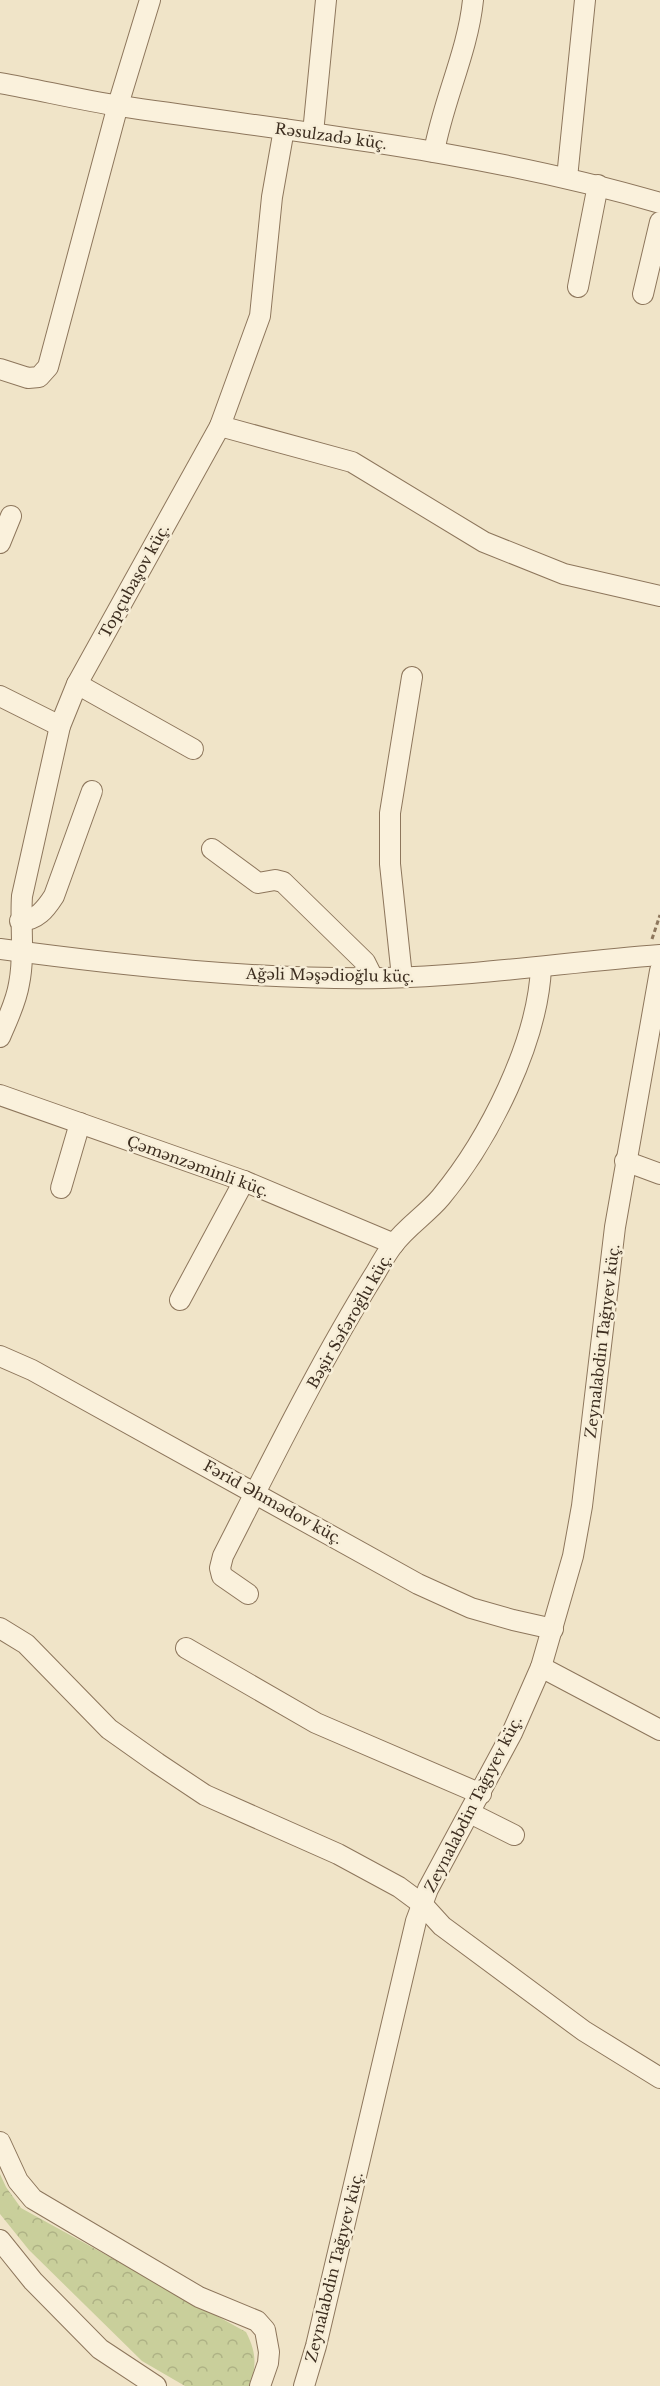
<svg xmlns="http://www.w3.org/2000/svg" width="660" height="2386" viewBox="0 0 660 2386" font-family="'Libre Baskerville',serif">
<defs>
<pattern id="forest-crowns" width="20" height="18" patternUnits="userSpaceOnUse" patternTransform="scale(1.5)"><rect width="20" height="18" fill="#c9cf9b"/><path d="M2 6a3 3 0 1 1 6 0M12 15a3 3 0 1 1 6 0" fill="none" stroke="#aeb285"/></pattern>
</defs>
<rect width="100%" height="100%" fill="#f0e4c8"/>
<path fill="url(#forest-crowns)" d="M0,2174L6,2187L21,2208L246,2332C256,2351 257,2365 250,2386H185L142,2361L29,2250L0,2214Z"/>
<g fill="none" stroke-linecap="round" stroke-linejoin="round">
<g stroke="#8d765c" stroke-width="22">
<g id="minor">
<path d="M0,83C40,90 80,100 120,106C301,133 484,151 660,203"/>
<path d="M313,133L326,0"/>
<path d="M434,152C443,101 468,51 473,0"/>
<path d="M567,178L585,0"/>
<path d="M578,287L598,185"/>
<path d="M643,294L660,222"/>
<path d="M0,369L28,378L39,377L48,367L118,105L150,0"/>
<path d="M220,426L352,462L484,542L564,574L660,596"/>
<path d="M0,543L11,516"/>
<path d="M77,684L193,749"/>
<path d="M0,696L60,726"/>
<path d="M212,849L258,883L275,880L283,882L365,962L373,978"/>
<path d="M20,921C37,920 45,910 54,896L92,791"/>
<path d="M0,949C127,966 256,980 384,978C476,976 568,962 660,955"/>
<path d="M402,977L390,864V813L412,677"/>
<path d="M0,1037C7,1020 16,1003 19,984C25,955 20,925 22,896L60,726L77,684L220,426L260,316L272,197L284,129"/>
<path d="M0,1095L244,1181L394,1244"/>
<path d="M625,1161L660,1174"/>
<path d="M61,1188L80,1123"/>
<path d="M180,1300L244,1181"/>
<path d="M0,1356L32,1370L418,1584L471,1608L513,1620L553,1629"/>
<path d="M248,1594L222,1576L220,1568L223,1556C271,1462 320,1362 376,1272C381,1263 387,1253 393,1245C406,1227 427,1214 441,1197C489,1139 538,1042 541,967"/>
<path d="M0,1628L26,1644L109,1729L157,1763L205,1795L338,1854L399,1887L422,1904L442,1926L584,2031L660,2078"/>
<path d="M186,1648L316,1723L481,1794"/>
<path d="M541,1667L660,1730"/>
<path d="M470,1813L514,1835"/>
<path d="M0,2142L18,2181L33,2199L199,2297L257,2321L265,2330L269,2352L268,2363L260,2386"/>
<path d="M0,2240L33,2281L100,2349L156,2386"/>
<path d="M304,2386L316,2346L416,1921L428,1889L512,1733L541,1667L573,1556L582,1506L615,1227L660,971"/>
</g>
</g>
<path stroke="#8d765c" stroke-width="3" stroke-dasharray="4.5 3" stroke-linecap="butt" d="M652,939L660,915"/>
<use href="#minor" stroke="#faf1dc" stroke-width="20"/>
</g>
<g text-anchor="middle" dominant-baseline="central" stroke-width="5" stroke-linejoin="round" paint-order="stroke">
<g font-size="15" fill="#3d2e20" stroke="#f7eed8">
<text transform="translate(331 136) rotate(8)">Rəsulzadə küç.</text>
<text transform="translate(134 581) rotate(-61)">Topçubaşov küç.</text>
<text transform="translate(330 975) rotate(1)">Ağəli Məşədioğlu küç.</text>
<text transform="translate(198 1166) rotate(20)">Çəmənzəminli küç.</text>
<text transform="translate(349 1321) rotate(-60)">Bəşir Səfəroğlu küç.</text>
<text transform="translate(602 1341) rotate(-83)">Zeynalabdin Tağıyev küç.</text>
<text transform="translate(273 1502) rotate(29)">Fərid Əhmədov küç.</text>
<text transform="translate(473 1804) rotate(-63)">Zeynalabdin Tağıyev küç.</text>
<text transform="translate(334 2267) rotate(-76)">Zeynalabdin Tağıyev küç.</text>
</g>
</g>
</svg>
